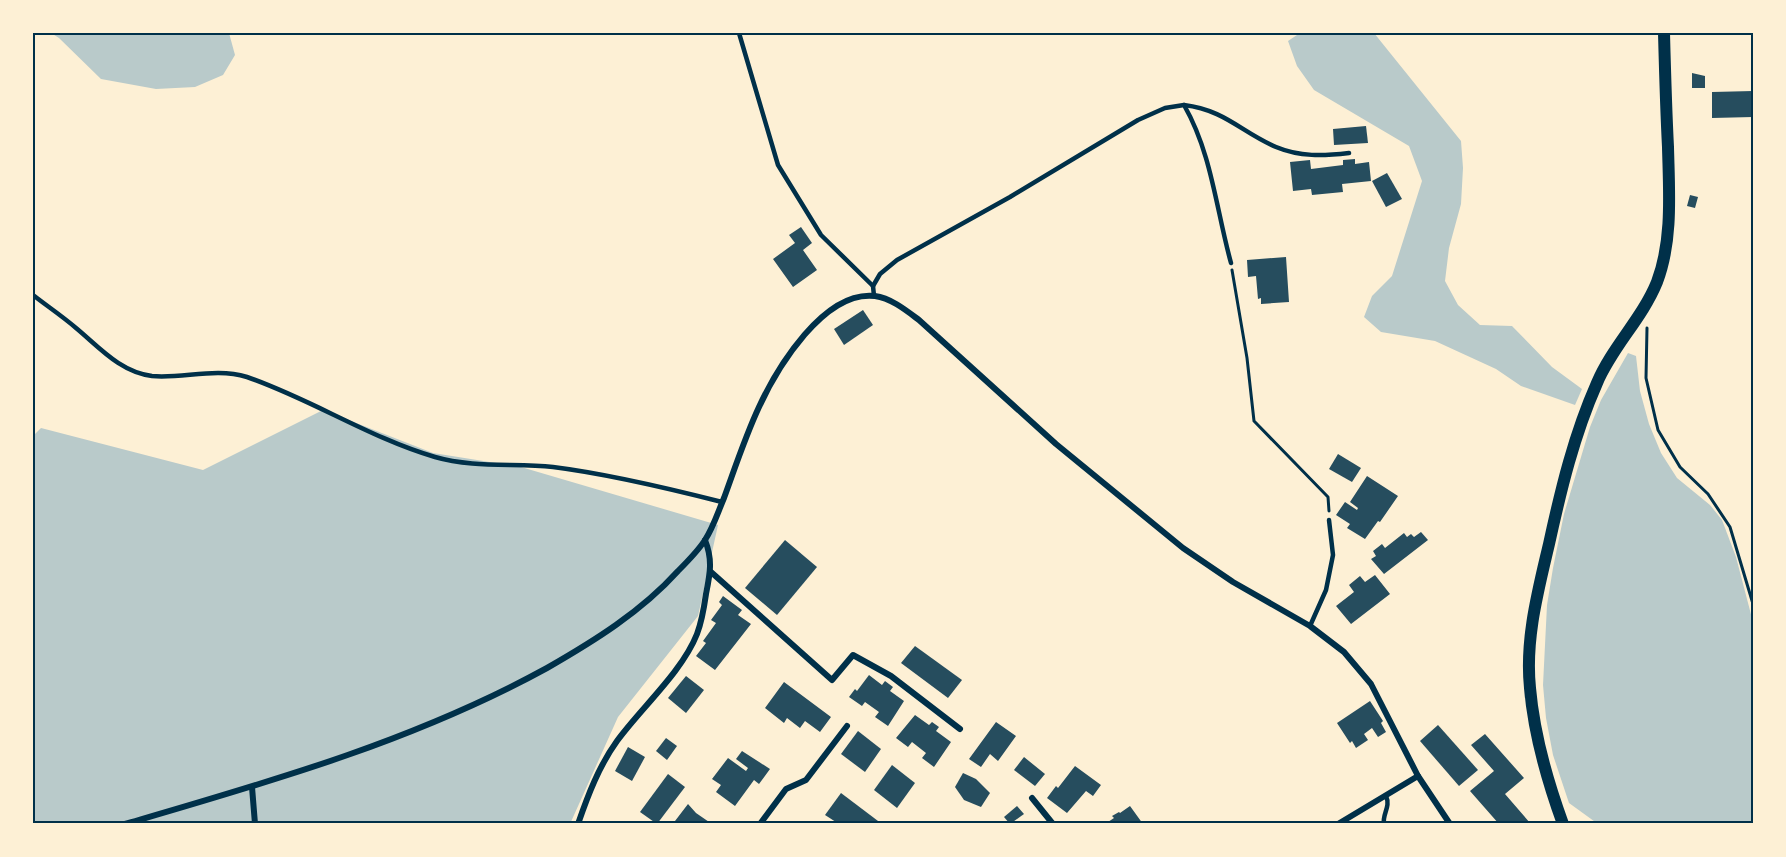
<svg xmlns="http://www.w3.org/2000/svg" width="1786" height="857" viewBox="0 0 1786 857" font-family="Cabin,sans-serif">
<rect width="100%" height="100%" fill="#fdf0d5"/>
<g fill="#b9caca">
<path d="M51,33H229L235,55L223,75L195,87L156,89L101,79L59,38Z"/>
<path d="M1300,33H1374L1461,141L1463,168L1461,204L1449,248L1445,281L1458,305L1480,325L1512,326L1552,367L1582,389L1575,405L1521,386L1496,369L1435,341L1381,332L1364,317L1372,296L1392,276L1422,181L1409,146L1314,90L1297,66L1288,41Z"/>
<path d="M1628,353L1636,356L1640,391L1649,424L1661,453L1677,478L1710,505L1722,520L1736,557L1753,622V824H1598L1569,803L1553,755L1546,718L1543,685L1547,605L1553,568L1564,514L1590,427L1601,400Z"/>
<path d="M323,410L433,453L521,467L718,525L698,616L618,717L570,824L256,822L255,824H33V436L41,428L203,470Z"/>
</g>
<g fill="#264d5e">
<path d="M1692,73L1705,76V88H1692Z"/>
<path d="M1753,91V117L1712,118V92Z"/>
<path d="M1366,126L1368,143L1334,145L1333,129Z"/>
<path d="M1355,159V164L1369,162L1371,181L1342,184L1343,192L1312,195L1311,189L1293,191L1290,162L1310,160L1311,169L1343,165V160Z"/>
<path d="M1387,173L1402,199L1386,207L1372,181Z"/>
<path d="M1690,195L1698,197L1695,208L1687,206Z"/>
<path d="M801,227L812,243L803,250L817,270L793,287L773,259L795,243L789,235Z"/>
<path d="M1286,257L1289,302L1261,304V298L1258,299L1256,276L1248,277L1247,260Z"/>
<path d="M863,310L873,325L844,345L834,329Z"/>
<path d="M1338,454L1361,468L1352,482L1329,469Z"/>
<path d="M1367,476L1398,496L1380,522L1378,521L1365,539L1347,528L1350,524L1336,515L1345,502L1357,510L1358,508L1350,502Z"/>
<path d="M1421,532L1428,540L1384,574L1371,559L1376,556L1373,551L1382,544L1385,548L1404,533L1407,537L1411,534L1414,537Z"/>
<path d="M785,540L817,567L777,615L745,588Z"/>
<path d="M1375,575L1390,594L1351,624L1336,606L1354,592L1349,585L1360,576L1365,582Z"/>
<path d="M723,596L742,610L738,615L751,624L715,670L696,656L706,643L703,641L716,623L711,620L722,605L719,602Z"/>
<path d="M915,646L962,680L948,698L901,663Z"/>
<path d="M869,675L882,685L885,681L893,687L890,691L904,701L888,726L875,717L879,712L865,702L862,706L849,697L855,689L857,691Z"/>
<path d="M686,676L704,690L686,713L668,698Z"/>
<path d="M784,682L831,717L820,732L805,721L800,728L787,718L784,723L765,708Z"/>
<path d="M1370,701L1383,721L1381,723L1386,732L1378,737L1372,728L1364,734L1368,740L1356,748L1352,741L1350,743L1337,723Z"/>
<path d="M915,715L929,725L932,722L939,727L936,731L951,742L934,767L922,758L926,753L912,742L908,747L896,738Z"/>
<path d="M996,722L1016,736L998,761L990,754L981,767L969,759Z"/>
<path d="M1438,725L1478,770L1459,786L1420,741Z"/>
<path d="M858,731L881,749L865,772L841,754Z"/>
<path d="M1485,734L1524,778L1505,794L1530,823L1529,824H1499L1470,791L1494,771L1471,745Z"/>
<path d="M666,738L677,746L667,760L656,751Z"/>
<path d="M628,747L645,757L632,781L615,771Z"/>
<path d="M742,751L770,769L759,784L754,780L735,806L716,792L721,785L712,779L728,758L746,771L748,768L736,759Z"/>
<path d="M1024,757L1045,774L1035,786L1014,770Z"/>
<path d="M892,765L915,783L897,808L874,790Z"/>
<path d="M1075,766L1101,785L1093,796L1086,791L1067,813L1047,798L1056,786L1058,788Z"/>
<path d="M963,773L976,779L990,793L981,807L964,800L955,787Z"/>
<path d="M668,774L685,787L657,824L640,812Z"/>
<path d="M841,793L882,824H839L825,815Z"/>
<path d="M688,804L696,813L712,824H679L675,821Z"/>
<path d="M1017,806L1024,814L1010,824L1004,817Z"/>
<path d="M1130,806L1143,824H1109L1108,822L1114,818L1112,816L1119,812L1120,813Z"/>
</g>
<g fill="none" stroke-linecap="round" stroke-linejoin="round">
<g stroke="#003049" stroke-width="3">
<path d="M1232,270L1247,358L1254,421L1328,497L1329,511"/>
<path d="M1647,328L1646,378L1658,430L1680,467L1708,494L1730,527L1753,604"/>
</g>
<g stroke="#003049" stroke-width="4.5">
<path d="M739,33L778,165L821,235L873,286L874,296"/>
<path d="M1184,105C1225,110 1241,132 1276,147C1300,157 1323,156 1349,153"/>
<path d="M873,286L880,274L897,260L1010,197L1138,120L1165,108L1184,105C1212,154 1216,209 1231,263"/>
<path d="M33,295C47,306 62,316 76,328C99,347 120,372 152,376C183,379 215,367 247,377C311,399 370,438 435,457C473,468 514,463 553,467C609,474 667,488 722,502"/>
<path d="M1310,626L1326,590L1333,555L1329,520"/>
<path d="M1384,824C1382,814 1391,807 1386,796"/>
</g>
<g stroke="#003049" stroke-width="6">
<path d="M711,572L832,680L853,655L891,676L960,729"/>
<path d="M252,787L255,824"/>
<path d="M1032,798L1053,824"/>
<path d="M125,824C269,782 414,741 547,668C594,641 641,612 678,571C687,562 698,551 705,540C713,528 718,512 724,498C735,468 745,437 759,407C777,368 824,290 875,296C891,298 907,311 919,320L1056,444L1183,548L1233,582L1310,626L1344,652L1371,684L1418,776L1450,824"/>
<path d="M578,824C588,795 599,766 617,741C641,708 682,672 697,634C702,621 704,608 706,594C710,574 713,560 705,540"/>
<path d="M760,824L786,789L806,780L847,726"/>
<path d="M1338,824L1418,776"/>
</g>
<path stroke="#003049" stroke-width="12" d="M1563,824C1547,780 1534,735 1530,688C1525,639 1538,591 1549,544C1561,489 1574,435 1597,383C1612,347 1642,319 1657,282C1673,240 1669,191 1668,147C1666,109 1665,71 1664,33"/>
</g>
<rect width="1786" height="857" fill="none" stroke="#fdf0d5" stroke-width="69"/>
<rect x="34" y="34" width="1718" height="788" fill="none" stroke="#003049" stroke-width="2"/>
</svg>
